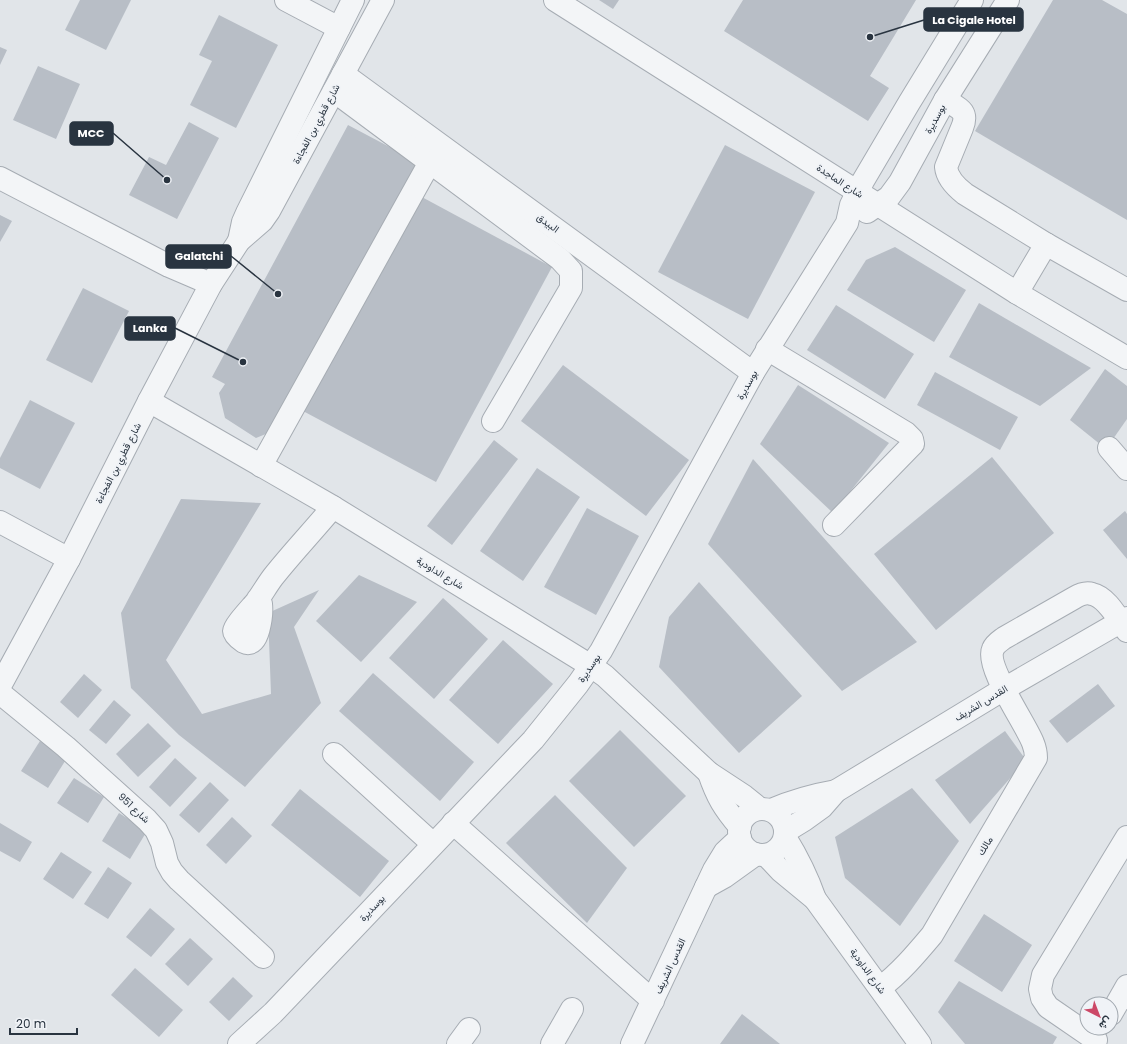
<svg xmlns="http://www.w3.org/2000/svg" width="1127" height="1044" viewBox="0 0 1127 1044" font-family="Poppins,Vazirmatn,sans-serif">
<rect width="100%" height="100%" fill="#e1e5e9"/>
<g fill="#b8bec6">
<path d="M80,0H131L106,50L65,30Z"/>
<path d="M599,0H619L613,9Z"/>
<path d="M743,0H916L870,76L889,88L868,121L724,31Z"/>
<path d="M1053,0H1102L1127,14V220L975,131Z"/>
<path d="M219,15L278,45L236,128L190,105L212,61L199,55Z"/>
<path d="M0,47L7,50L0,65Z"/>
<path d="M38,66L80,84L56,139L13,120Z"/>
<path d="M189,122L219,138L177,219L129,195L149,157L166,165Z"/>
<path d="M348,125L418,162L273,431L256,438L225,418L219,393L225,384L212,377Z"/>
<path d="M725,145L815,192L748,319L658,272Z"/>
<path d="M420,196L552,267L436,482L303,411Z"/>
<path d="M0,215L12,221L0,242Z"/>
<path d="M895,247L966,290L934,342L847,290L866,260Z"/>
<path d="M83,288L129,311L92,383L46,360Z"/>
<path d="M979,303L1091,368L1040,406L949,357Z"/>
<path d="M836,305L914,354L885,399L807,350Z"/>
<path d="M563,365L689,460L646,516L521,421Z"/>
<path d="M1105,369L1127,386V419L1106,449L1070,420Z"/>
<path d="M935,372L1018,417L1000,450L917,405Z"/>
<path d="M798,385L889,443L833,513L760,444Z"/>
<path d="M30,400L75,423L40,489L0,468V458Z"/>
<path d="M494,440L518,459L452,545L427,526Z"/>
<path d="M992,457L1054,533L936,630L874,554Z"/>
<path d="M753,459L917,642L842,691L708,544Z"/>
<path d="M537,468L580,497L523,581L480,551Z"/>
<path d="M181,499L261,503L166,660L202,714L271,694L268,613L319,590L294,627L321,703L245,787L179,735L131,688L121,613Z"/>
<path d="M587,508L639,536L596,615L544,587Z"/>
<path d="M1125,511L1127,514V559L1103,530Z"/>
<path d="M359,575L417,602L361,662L316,621Z"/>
<path d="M699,582L802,696L739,753L659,667L669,617Z"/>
<path d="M443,598L488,639L434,699L389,658Z"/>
<path d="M503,640L553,684L498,744L449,700Z"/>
<path d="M373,673L474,762L440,801L339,711Z"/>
<path d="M84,674L102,690L78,718L60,702Z"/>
<path d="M1098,684L1115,706L1067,743L1049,721Z"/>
<path d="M114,700L131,715L106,744L89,730Z"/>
<path d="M148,723L171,746L138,777L116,754Z"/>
<path d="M620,730L686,796L634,847L569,781Z"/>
<path d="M1005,731L1026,760L970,824L935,780Z"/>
<path d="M40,741L67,758L48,788L21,771Z"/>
<path d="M175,758L197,778L170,807L149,787Z"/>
<path d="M74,778L104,797L88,823L57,803Z"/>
<path d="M210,782L229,800L199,833L179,815Z"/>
<path d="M912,788L959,841L900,926L845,878L835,837Z"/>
<path d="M300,789L389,861L360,897L271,825Z"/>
<path d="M555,795L627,868L587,923L506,843Z"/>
<path d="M119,813L147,831L130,859L102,841Z"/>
<path d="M232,817L252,836L226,864L206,845Z"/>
<path d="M0,823L32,842L20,862L0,851Z"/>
<path d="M61,852L92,872L73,899L43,879Z"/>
<path d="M108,867L132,883L108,919L84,904Z"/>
<path d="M150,908L175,929L151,957L126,937Z"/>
<path d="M984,914L1032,945L1002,992L954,961Z"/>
<path d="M190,938L213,959L188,986L165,964Z"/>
<path d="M135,968L183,1010L159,1037L111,995Z"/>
<path d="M233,977L253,996L229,1021L209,1002Z"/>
<path d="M959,981L1057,1037L1053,1044H965L938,1012Z"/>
<path d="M742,1014L780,1044H720Z"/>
</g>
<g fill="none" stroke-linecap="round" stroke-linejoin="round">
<g stroke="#a6acb3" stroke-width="24">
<g id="minor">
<path d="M286,0L339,28"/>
<path d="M555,0L1017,293L1127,358"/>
<path d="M343,74L753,373"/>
<path d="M334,91L560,259L571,271V288L493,421"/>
<path d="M945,100C959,108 969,111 962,128L946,167C947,178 956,187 965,194L1046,244L1127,290"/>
<path d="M0,178L169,266L211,284"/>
<path d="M867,212L889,197L900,182L945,100L1008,0"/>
<path d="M239,241L243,222L247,213L353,0"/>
<path d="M1017,293L1046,244"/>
<path d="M767,349L906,433L912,439L913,444L909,448L834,525"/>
<path d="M149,401L333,507L591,666L605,676L709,773L744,796L760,809"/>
<path d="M1109,448L1127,469"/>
<path d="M261,466L430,162"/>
<path d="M0,522L69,559"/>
<path d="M258,599C260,602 260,601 261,604C262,613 259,650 244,642C241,640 234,635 234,631C234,626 252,607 256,602C262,594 267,585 273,577C292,553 313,531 333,507"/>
<path d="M0,686L69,559L149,401L211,284L239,241L262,221L269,211L383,0"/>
<path d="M0,693L66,747L147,820L156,830L162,843L167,863L172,872L179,880L263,957"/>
<path d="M334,754L433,844"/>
<path d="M709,773C717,797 724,808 740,827"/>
<circle cx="762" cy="832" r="23"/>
<path d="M771,810C792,801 813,795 836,791"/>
<path d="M453,823L653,1001"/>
<path d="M786,831L804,820L822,807L836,791L1004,689L1127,618"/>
<path d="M785,837C798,858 807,876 815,899L920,1044"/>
<path d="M766,855L781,871L815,899"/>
<path d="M706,887L724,877L756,854"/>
<path d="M880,988C900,973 916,954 932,935L1036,758C1036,753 1035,748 1033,743C1026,724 985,667 993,649C995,644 1000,641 1004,638L1074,598C1079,595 1086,592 1092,594C1107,597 1118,619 1127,631"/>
<path d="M1111,1014L1127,986"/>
<path d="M1096,1040L1048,1007L1042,998L1040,989L1043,975L1127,837"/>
<path d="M239,1044L273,1013L533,740L578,684L601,651L753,373L847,223L851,205L863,181L909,103L972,0"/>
<path d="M458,1044L469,1029"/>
<path d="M552,1044L572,1009"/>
<path d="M632,1044L706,887L714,870L725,852L740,838"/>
</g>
</g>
<use href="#minor" stroke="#f3f5f7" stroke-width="22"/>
</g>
<g text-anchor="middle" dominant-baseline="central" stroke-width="3.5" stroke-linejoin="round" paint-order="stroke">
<g font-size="10" fill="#293440" stroke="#f0f3f7">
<text transform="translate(935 119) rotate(-61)">بوسديرة</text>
<text transform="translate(316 124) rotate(-62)">شارع قطري بن الفجاءة</text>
<text transform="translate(840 181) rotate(33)">شارع الماجدة</text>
<text transform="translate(548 223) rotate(36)">البيدق</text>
<text transform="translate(747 385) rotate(-61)">بوسديرة</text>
<text transform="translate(118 463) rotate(-63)">شارع قطري بن الفجاءة</text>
<text transform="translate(440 573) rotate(31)">شارع الداودية</text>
<text transform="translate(589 668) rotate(-56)">بوسديرة</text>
<text transform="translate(981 703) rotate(-31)">القدس الشريف</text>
<text transform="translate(134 808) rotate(43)">شارع 951</text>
<text transform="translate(985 846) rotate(-59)">مالك</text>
<text transform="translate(372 908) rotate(-47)">بوسديرة</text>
<text transform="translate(670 966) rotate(-65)">القدس الشريف</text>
<text transform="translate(868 971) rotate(54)">شارع الداودية</text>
</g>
</g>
<path fill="none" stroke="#293440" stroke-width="1.5" d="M870 37L924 20M167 180L113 133M278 294L231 256M243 362L175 328"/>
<g fill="#293440" stroke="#f0f3f7" stroke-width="1.5">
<circle cx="870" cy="37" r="4"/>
<circle cx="167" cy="180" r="4"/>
<circle cx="278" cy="294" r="4"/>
<circle cx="243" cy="362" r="4"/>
</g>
<g fill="#293440" stroke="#293440" stroke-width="1.5">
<rect x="924" y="8" width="99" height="23" rx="4"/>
<rect x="70" y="122" width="43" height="23" rx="4"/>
<rect x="166" y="245" width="65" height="23" rx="4"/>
<rect x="125" y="317" width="50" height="23" rx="4"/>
</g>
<g font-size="11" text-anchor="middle" font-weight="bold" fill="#fff">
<text x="974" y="24">La Cigale Hotel</text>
<text x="91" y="137">MCC</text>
<text x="199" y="260">Galatchi</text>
<text x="150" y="332">Lanka</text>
</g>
<g transform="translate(1099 1016) rotate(138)"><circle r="19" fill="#f0f3f7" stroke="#a0a7ae"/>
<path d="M0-3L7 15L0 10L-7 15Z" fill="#cc4867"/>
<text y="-6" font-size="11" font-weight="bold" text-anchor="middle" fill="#293440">ش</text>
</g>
<path d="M10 1028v6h67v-6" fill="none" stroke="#293440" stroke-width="2"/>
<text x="16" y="1028" font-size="12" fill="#293440" stroke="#f0f3f7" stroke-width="3" paint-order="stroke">20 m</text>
</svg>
